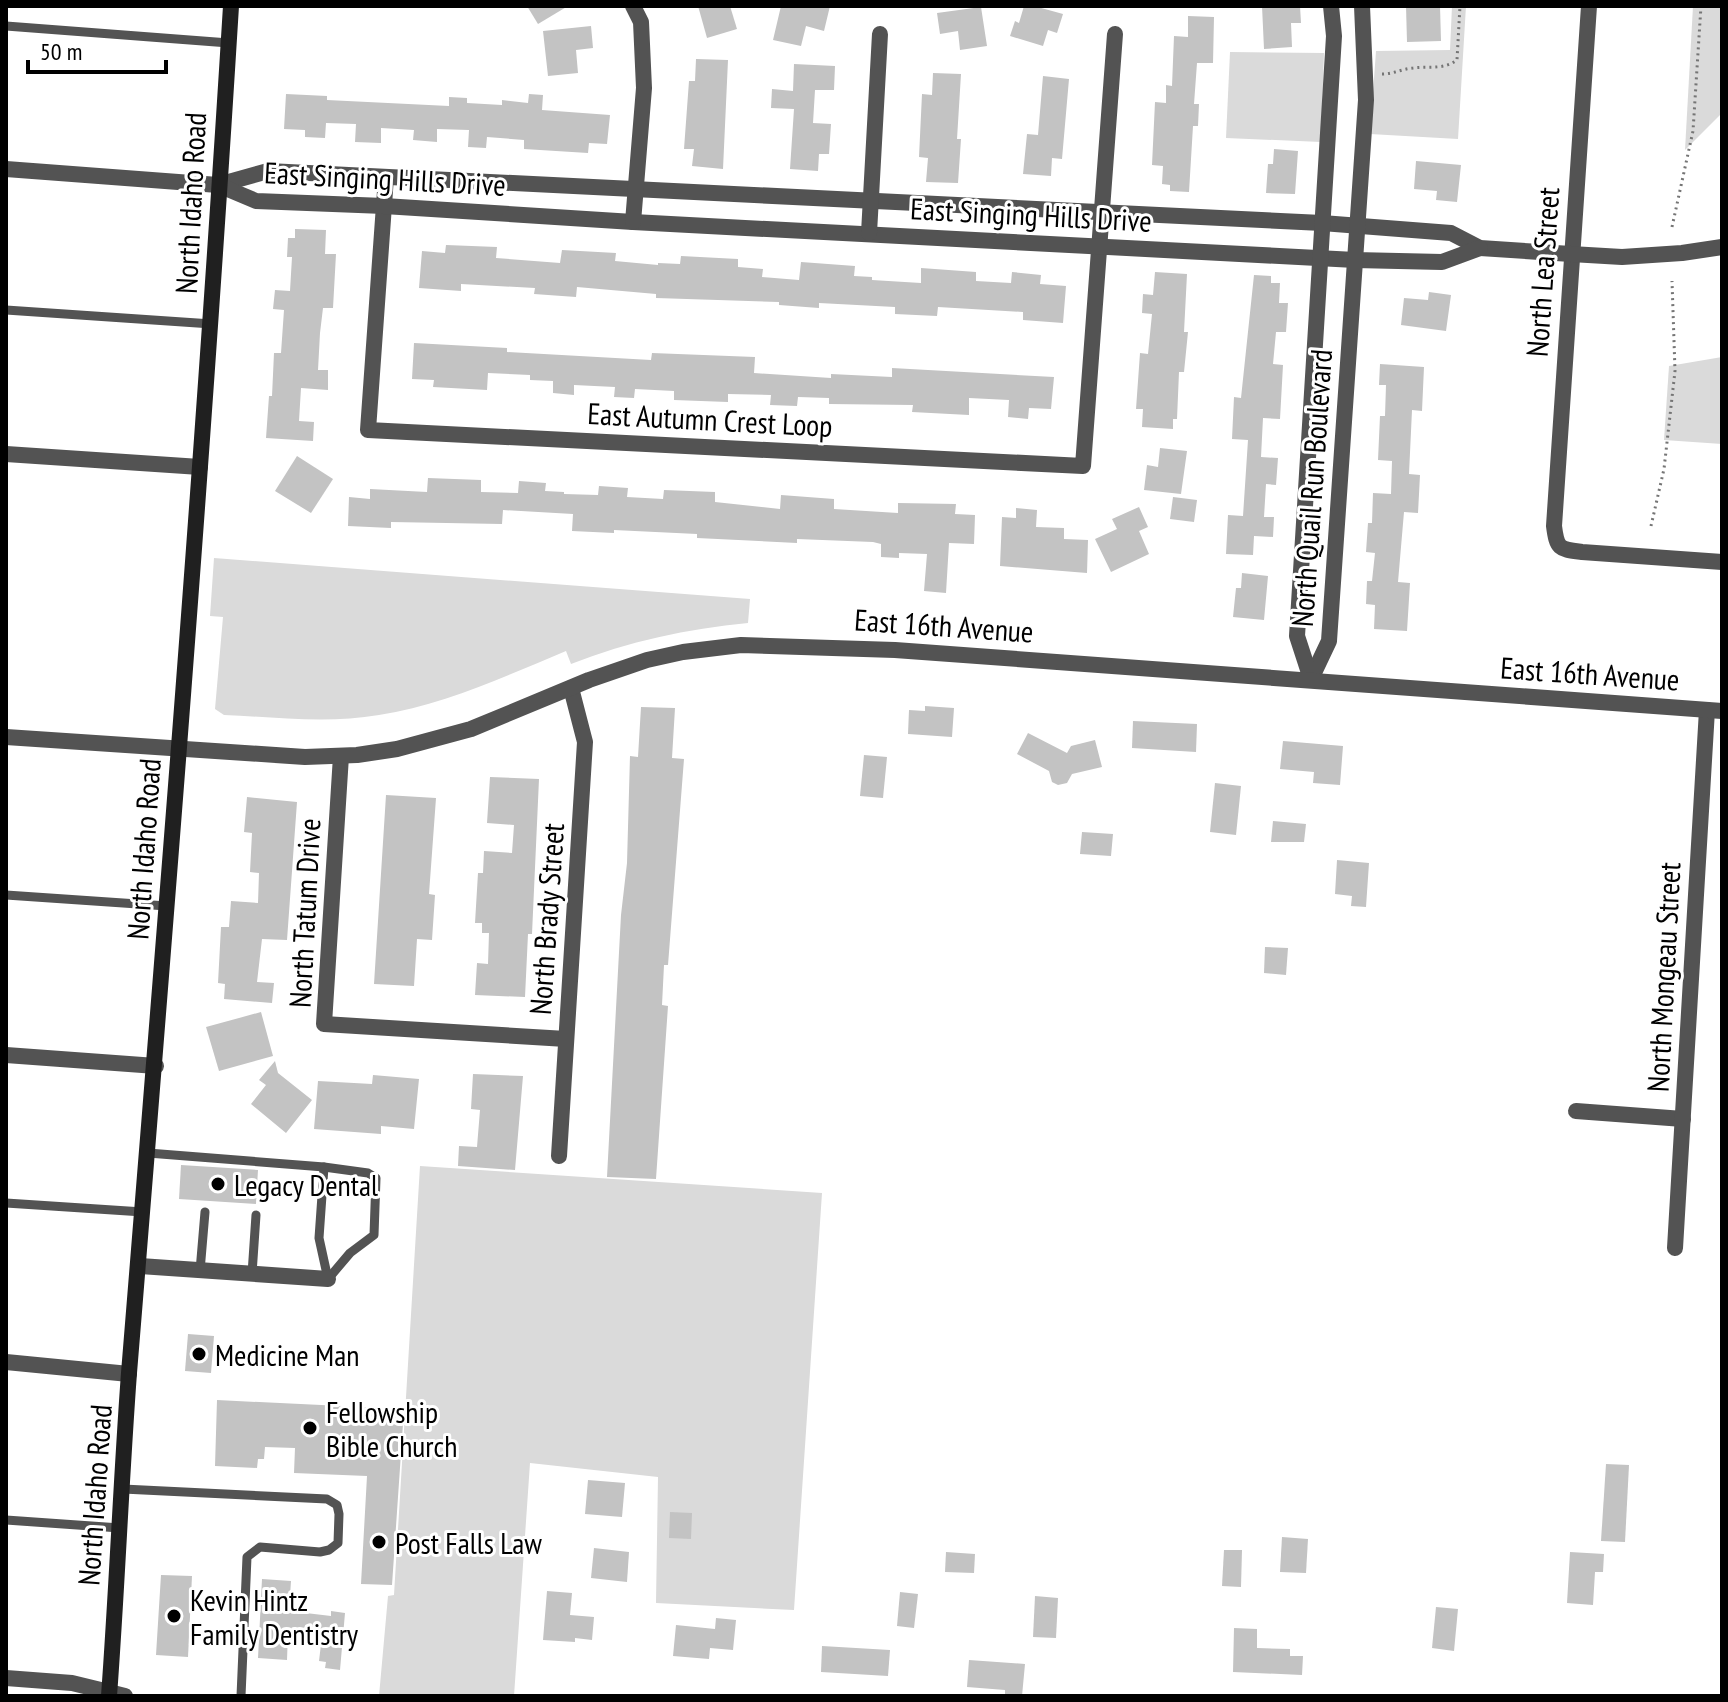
<svg xmlns="http://www.w3.org/2000/svg" width="1728" height="1702" viewBox="0 0 1728 1702" font-family="'PT Sans Narrow',sans-serif">
<rect width="100%" height="100%" fill="#fff"/>
<g fill="#dadada">
<path d="M1452,6H1466L1458,139L1370,134L1376,51L1450,50Z"/>
<path d="M1693,6H1722V113L1685,150Z"/>
<path d="M1230,52L1324,53L1321,142L1226,138Z"/>
<path d="M1722,357V444L1664,440L1669,366Z"/>
<path d="M214,558L750,599L748,623C687,629 629,641 571,664L566,651C506,676 444,705 379,715C327,724 275,717 224,715L215,709L223,617L210,616Z"/>
<path d="M420,1166L822,1193L794,1610L656,1603L658,1477L530,1463L514,1696H379L388,1596L394,1595Z"/>
</g>
<g fill="#c3c3c3">
<path d="M527,6H568L538,24Z"/>
<path d="M698,6H730L737,29L707,38Z"/>
<path d="M781,6H830L824,31L806,26L801,46L773,40Z"/>
<path d="M1024,6H1034L1063,14L1057,33L1048,30L1043,46L1010,36L1015,21L1019,23Z"/>
<path d="M1262,6H1300L1301,23H1291L1292,47L1264,49Z"/>
<path d="M1406,6H1440L1441,41L1407,42Z"/>
<path d="M981,7L987,46L960,50L958,31L940,34L937,13Z"/>
<path d="M1188,16L1214,17L1213,63H1197L1194,104H1199L1198,126H1193L1189,192L1170,191V185L1162,184L1163,166L1152,165L1155,102L1166,103V85L1172,86L1174,36L1188,37Z"/>
<path d="M591,26L593,48L576,50L578,73L548,76L543,31Z"/>
<path d="M696,59L728,60L723,169L692,166L694,149H684L689,81H695Z"/>
<path d="M794,64L835,66L834,90H815L813,123L831,124L829,154H819L818,171L790,169L794,109L771,108L772,89L793,91Z"/>
<path d="M933,73L961,74L957,139H961L958,183L926,182L928,158L919,157L922,94L932,95Z"/>
<path d="M1043,76L1069,79L1062,159L1052,158L1051,176L1023,174L1027,134L1038,135Z"/>
<path d="M286,94L327,96V100L449,106V97L467,98V103L502,105V100L528,103L529,94L543,95L542,110L610,115L607,144L589,143L588,153L524,149V140L487,137L486,148L468,147L469,130L437,129V142L413,140L414,130L381,128V143L355,142L356,124L326,123L325,138L305,137V130L284,129Z"/>
<path d="M1274,149L1298,151L1295,194L1266,193L1268,164H1273Z"/>
<path d="M1416,161L1461,165L1457,202L1436,200L1437,191L1414,189Z"/>
<path d="M295,229L326,230L325,254H336L333,308H323L320,333L318,370H328V390L301,388L299,421L314,422L313,441L266,438L269,396H272L274,353H281L284,310L273,309L275,290L290,291L292,257H287L288,238H295Z"/>
<path d="M446,245L497,247L496,258L560,263L562,250L616,253L615,261L658,265V263L680,264L681,256L738,259V267L763,269L762,277L799,280L801,262L855,266L854,276L872,277V280L921,283V268L976,272V281L1011,283L1012,272L1041,275L1040,284L1066,286L1063,323L1023,320V312L938,307L937,316L895,314V307L819,303V308L779,305V302L656,298V294L577,287L576,297L534,294L535,288L461,284V291L419,288L422,251L445,253Z"/>
<path d="M1155,272L1187,274L1184,332H1188L1184,372H1179L1177,419H1173V429L1142,427L1143,409H1136L1140,353L1148,354L1152,314L1142,313L1143,294L1153,295Z"/>
<path d="M1254,275L1271,276V283H1280L1279,303H1288L1286,332H1276L1273,364L1283,365L1280,419L1263,418L1261,457L1278,458L1276,485L1266,484L1264,517H1274L1273,537L1254,536L1253,555L1226,554L1228,515L1243,516L1248,440L1232,439L1234,397L1241,398Z"/>
<path d="M1429,292L1451,295L1446,331L1401,325L1404,298L1428,300Z"/>
<path d="M414,343L507,348V352L651,360L652,353L755,357L754,373L831,378V374L892,377V368L1054,377L1051,409L1029,408L1028,419L1008,417L1009,400L969,398V415L912,412L913,405L829,404V398L798,397L797,406L770,405L771,395L728,394V402L674,400V391L635,389L634,398L614,397L615,387L574,385V395L553,393V381L530,380V375L488,373L487,390L433,387L434,380L412,379Z"/>
<path d="M1380,364L1424,367L1422,411L1412,410L1409,474L1420,475L1418,513L1404,512L1398,582L1410,583L1407,631L1374,629L1375,605L1366,604L1367,581H1372L1375,553L1366,552L1368,523H1372L1373,493L1391,494L1392,461L1378,460L1380,416H1385L1386,385H1379Z"/>
<path d="M1160,448L1187,451L1181,494L1144,490L1147,465L1158,467Z"/>
<path d="M297,456L333,479L311,513L275,491Z"/>
<path d="M428,478L481,480V492L518,493L519,481L546,483L545,491L564,492V494L598,495L599,486L628,488L627,497L663,499L664,490L715,492V502L780,509L781,495L834,499V509L898,513V503L956,504L955,514L975,515L974,544L949,543L946,593L924,591L927,554L899,553V558L881,557V544L873,542L797,539V543L697,538V534L614,530V533L572,531L573,514L503,510L502,524L391,522V528L348,526L349,497L370,499V489L427,492Z"/>
<path d="M1173,497L1197,500L1194,522L1170,519Z"/>
<path d="M1139,507L1148,527L1139,531L1149,554L1111,572L1095,539L1117,529L1112,519Z"/>
<path d="M1016,508L1037,510L1036,527L1064,528V539L1088,540L1087,573L1000,566L1002,517L1016,518Z"/>
<path d="M1242,573L1268,576L1264,620L1233,617L1236,588H1241Z"/>
<path d="M925,706L954,708L952,737L908,734L909,710L925,711Z"/>
<path d="M641,707L675,708L672,758L684,759L668,965H664L662,1005L668,1006L656,1179L607,1177L621,915L627,863L630,756L638,757Z"/>
<path d="M1133,721L1197,724L1196,752L1132,748Z"/>
<path d="M1028,733L1067,753L1071,746L1095,740L1102,767L1072,774L1067,783L1058,785L1052,782L1049,771L1017,754Z"/>
<path d="M1283,741L1343,746L1340,785L1313,783L1314,772L1280,769Z"/>
<path d="M864,755L887,757L883,798L860,796Z"/>
<path d="M490,777L539,779L532,934H528L525,997L475,995L477,963L488,964L489,933H482V923H475L478,873H483L484,851L512,853L514,825L487,823Z"/>
<path d="M1215,783L1241,786L1236,835L1210,832Z"/>
<path d="M386,795L436,798L429,894L435,895L432,940L417,939L414,986L374,984Z"/>
<path d="M247,797L297,802L287,940L262,939L257,982L274,983L272,1003L224,999L225,984L218,983L221,927H229L231,901L258,903L259,873L250,872L252,833L244,832Z"/>
<path d="M1273,821L1306,824L1304,842H1271Z"/>
<path d="M1082,832L1113,834L1111,856L1080,854Z"/>
<path d="M1337,860L1369,863L1366,907L1351,906L1352,896L1335,894Z"/>
<path d="M1265,947L1288,948L1286,975L1264,973Z"/>
<path d="M261,1012L273,1056L219,1071L206,1027Z"/>
<path d="M275,1061L278,1073L312,1100L286,1133L251,1104L266,1085L259,1080Z"/>
<path d="M473,1074L523,1076L515,1170L458,1166L459,1146L477,1147L480,1110L471,1109Z"/>
<path d="M373,1075L419,1079L414,1129L381,1126V1134L314,1129L318,1081L372,1084Z"/>
<path d="M181,1165L258,1170L256,1204L179,1199Z"/>
<path d="M188,1334L214,1336L211,1373L185,1371Z"/>
<path d="M217,1400L404,1409L392,1585L361,1584L367,1476L294,1473L295,1448L265,1447L264,1459H258L257,1468L215,1466Z"/>
<path d="M1606,1464L1629,1465L1625,1542L1601,1541Z"/>
<path d="M588,1480L625,1483L622,1517L585,1514Z"/>
<path d="M670,1512L692,1513L691,1539L669,1538Z"/>
<path d="M1282,1537L1308,1539L1306,1573L1280,1572Z"/>
<path d="M594,1548L629,1552L627,1582L591,1578Z"/>
<path d="M1224,1550H1242L1241,1587L1222,1586Z"/>
<path d="M946,1552L975,1554L974,1573L945,1572Z"/>
<path d="M1570,1552L1604,1554L1603,1572H1595L1593,1605L1567,1603Z"/>
<path d="M161,1575L192,1576L188,1657L156,1655Z"/>
<path d="M262,1579L291,1581L289,1611L331,1616V1611L345,1613L340,1670L325,1668L326,1662L319,1661L322,1636L288,1632L287,1660L258,1658Z"/>
<path d="M547,1591L572,1593L570,1615L594,1617L592,1640L575,1638V1642L543,1640Z"/>
<path d="M900,1592L918,1594L914,1628L897,1626Z"/>
<path d="M1035,1596L1058,1598L1056,1638L1033,1637Z"/>
<path d="M1436,1607L1458,1609L1454,1651L1432,1648Z"/>
<path d="M716,1618L736,1620L733,1650L710,1648L709,1659L673,1656L676,1625L715,1629Z"/>
<path d="M1234,1628L1257,1629V1648L1290,1649V1656H1303L1302,1675L1233,1672Z"/>
<path d="M822,1646L890,1650L888,1676L821,1672Z"/>
<path d="M969,1660L1025,1664L1022,1696H1005V1690L967,1687Z"/>
</g>
<g fill="none" stroke-linecap="round" stroke-linejoin="round">
<g stroke="#757575" stroke-width="3" stroke-dasharray="2 4" stroke-linecap="butt">
<path d="M1382,74C1393,74 1402,69 1413,68C1428,66 1444,70 1457,60L1460,6"/>
<path d="M1672,227L1693,131L1701,6"/>
<path d="M1651,526L1664,469L1675,371L1672,281"/>
</g>
<g stroke="#535353" stroke-width="9">
<path d="M6,26L229,43"/>
<path d="M6,310L212,324"/>
<path d="M6,895L167,906"/>
<path d="M148,1153L324,1167L368,1173L376,1178L374,1235L350,1253L328,1279"/>
<path d="M324,1167L319,1238L328,1279"/>
<path d="M6,1203L143,1212"/>
<path d="M200,1271L205,1212"/>
<path d="M252,1274L256,1215"/>
<path d="M123,1489L327,1499L337,1505L339,1514L338,1543L329,1550L320,1552L260,1547L247,1557L241,1696"/>
<path d="M6,1520L120,1528"/>
</g>
<g stroke="#535353" stroke-width="16">
<path d="M1589,6L1554,526C1557,550 1560,549 1582,552L1722,562"/>
<path d="M6,169L218,185L268,171L1322,223L1451,233L1480,248L1571,254L1622,257L1682,253L1722,247"/>
<path d="M386,177L368,430L1083,466L1115,34"/>
<path d="M218,185L256,201L384,206L633,222L1355,260L1442,262L1480,248"/>
<path d="M633,222L644,88L641,22L633,6"/>
<path d="M869,233L880,34"/>
<path d="M6,454L200,467"/>
<path d="M1311,679L1329,641L1366,100L1362,6"/>
<path d="M1311,679L1297,636L1334,36L1331,6"/>
<path d="M341,756L324,1024L566,1039"/>
<path d="M6,1055L156,1066"/>
<path d="M1576,1111L1683,1119"/>
<path d="M559,1156L585,742L571,688"/>
<path d="M1675,1248L1707,710"/>
<path d="M140,1266L328,1279"/>
<path d="M6,1362L129,1374"/>
<path d="M6,1678L72,1683L109,1692"/>
</g>
<g stroke="#535353" stroke-width="16">
<path d="M6,737L305,757L357,755L397,749L471,729L589,680L647,660L683,652L741,645L895,650L1722,711"/>
<path d="M109,1692L125,1696"/>
</g>
<path stroke="#202020" stroke-width="16" d="M109,1696C117,1588 121,1481 129,1373C166,918 203,462 231,6"/>
</g>
<g fill="#000" stroke="#fff" stroke-width="3">
<circle cx="218" cy="1184" r="8"/>
<circle cx="199" cy="1354" r="8"/>
<circle cx="310" cy="1428" r="8"/>
<circle cx="379" cy="1542" r="8"/>
<circle cx="174" cy="1616" r="8"/>
</g>
<g text-anchor="middle" dominant-baseline="central" stroke-width="6" stroke-linejoin="round" paint-order="stroke">
<g font-size="30" fill="#000" stroke="#fff">
<text transform="translate(385 178) rotate(3)">East Singing Hills Drive</text>
<text transform="translate(190 203) rotate(-87)">North Idaho Road</text>
<text transform="translate(1031 214) rotate(3)">East Singing Hills Drive</text>
<text transform="translate(1542 272) rotate(-86)">North Lea Street</text>
<text transform="translate(710 419) rotate(3)">East Autumn Crest Loop</text>
<text transform="translate(1311 488) rotate(-86)">North Quail Run Boulevard</text>
<text transform="translate(944 625) rotate(4)">East 16th Avenue</text>
<text transform="translate(1590 673) rotate(4)">East 16th Avenue</text>
<text transform="translate(143 849) rotate(-86)">North Idaho Road</text>
<text transform="translate(304 913) rotate(-87)">North Tatum Drive</text>
<text transform="translate(546 919) rotate(-86)">North Brady Street</text>
<text transform="translate(1663 977) rotate(-87)">North Mongeau Street</text>
<text transform="translate(94 1495) rotate(-86)">North Idaho Road</text>
</g>
<g font-size="30" fill="#000" stroke="#fff" text-anchor="start">
<text x="234" y="1184">Legacy Dental</text>
<text x="215" y="1354">Medicine Man</text>
<text x="326" y="1411">Fellowship<tspan x="326" dy="34">Bible Church</tspan></text>
<text x="395" y="1542">Post Falls Law</text>
<text x="190" y="1599">Kevin Hintz<tspan x="190" dy="34">Family Dentistry</tspan></text>
</g>
</g>
<rect width="1728" height="1702" fill="none" stroke="#000000" stroke-width="16"/>
<path d="M28 60v12h138v-12" fill="none" stroke="#000000" stroke-width="4"/>
<text x="40" y="60" font-size="24" fill="#000000" stroke="#ffffff" stroke-width="6" paint-order="stroke">50 m</text>
</svg>
